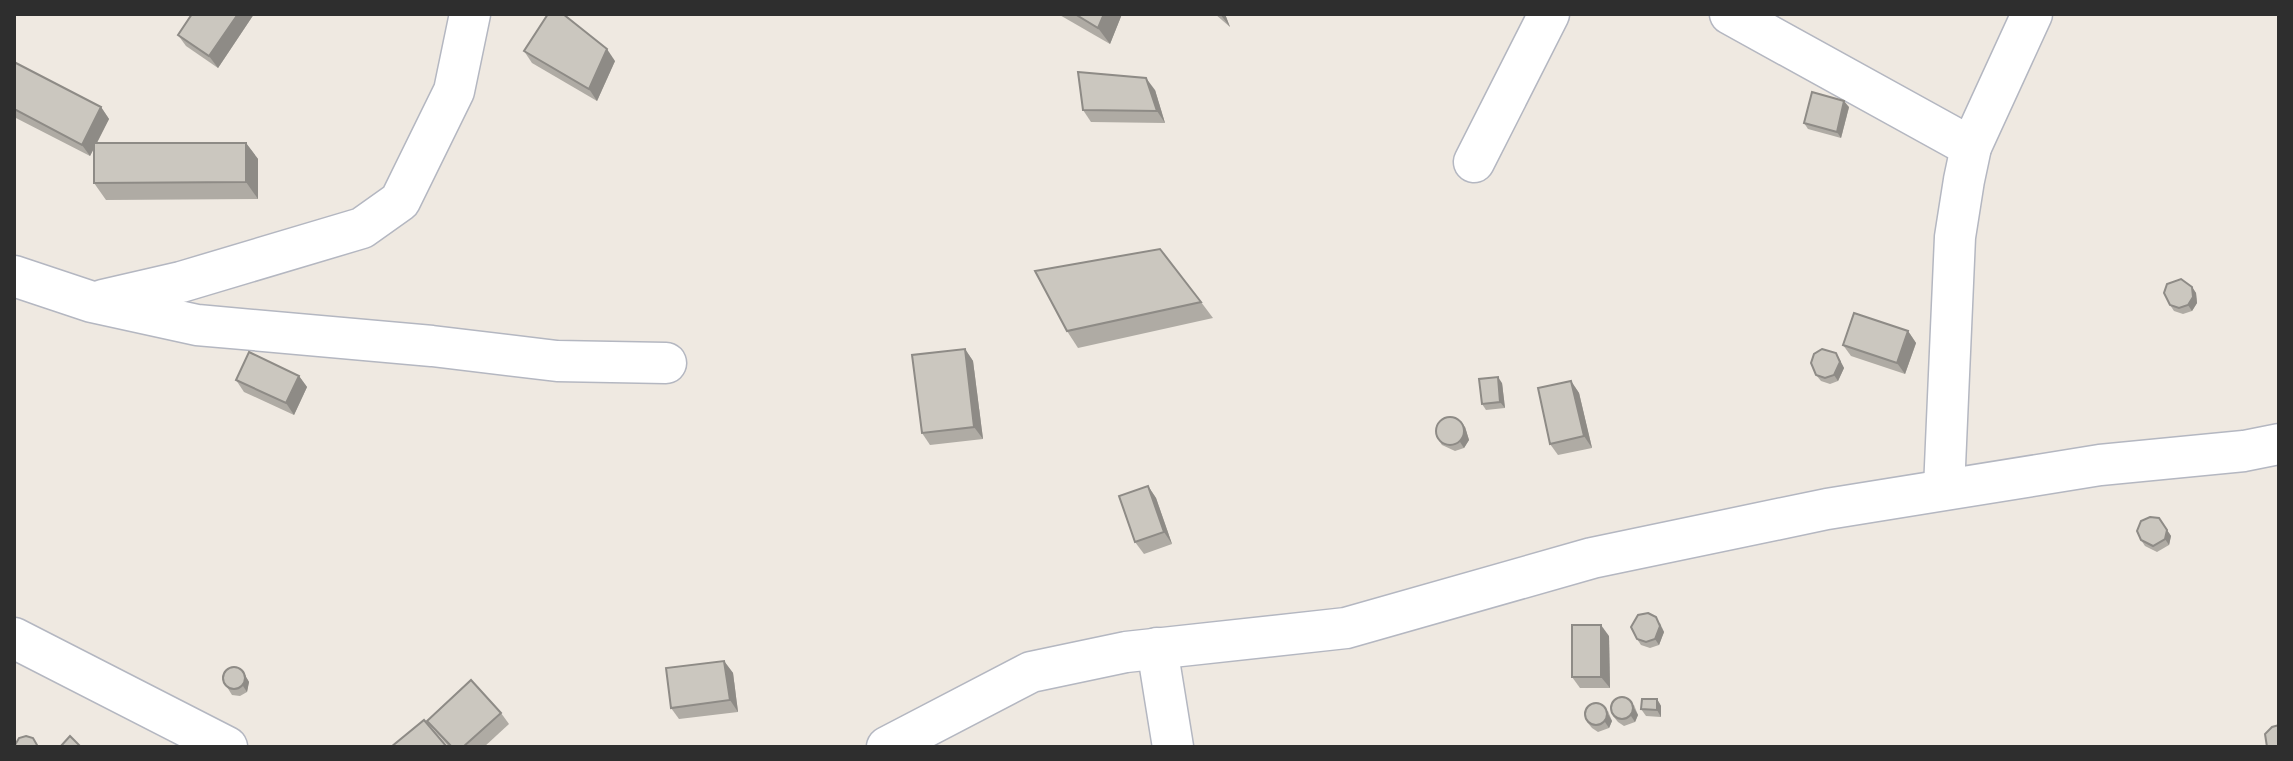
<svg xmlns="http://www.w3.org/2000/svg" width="2293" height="761" viewBox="0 0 2293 761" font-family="Jost,sans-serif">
<rect width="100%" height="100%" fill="#efe9e1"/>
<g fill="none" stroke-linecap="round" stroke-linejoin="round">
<g stroke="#b4b7c1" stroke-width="43">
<g id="street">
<path d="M1730,14L1971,147"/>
<path d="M1474,162L1549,14"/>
<path d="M14,276L92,302L197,325L432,346L557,361L666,363"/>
<path d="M103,300L181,282L362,228L400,201L454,91L470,14"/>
<path d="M1944,489L1955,237L1964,180L1971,147L2032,14"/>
<path d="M14,638L227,747"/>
<path d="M1157,648L1173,747"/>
<path d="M887,747L1031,672L1126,652L1346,628L1592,558L1827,509L2100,465L2244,451L2279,444"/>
</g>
</g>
<use href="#street" stroke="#fff" stroke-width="40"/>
</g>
<g fill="#afaba4">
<path d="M254,14L218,68L186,46L178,35Z"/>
<path d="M1058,14H1122L1110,44Z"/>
<path d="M1215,14H1225L1230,27Z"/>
<path d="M524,51L615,61L597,101L532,63Z"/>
<path d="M14,62L101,107L109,119L97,143H246L258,159V199L106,200L94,183V148L90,156L14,117Z"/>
<path d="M1155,90L1165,123L1091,122L1083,110Z"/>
<path d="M1849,107L1841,138L1808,129L1804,123Z"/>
<path d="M2192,287L2196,293L2197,303L2192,311L2183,314L2174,311L2170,305Z"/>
<path d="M1201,302L1213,318L1078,348L1067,331Z"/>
<path d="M1908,331L1916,343L1905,374L1851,356L1843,345Z"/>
<path d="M965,349L973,361L983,439L930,445L922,433Z"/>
<path d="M1840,360L1844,368L1838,381L1830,384L1821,381L1816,375Z"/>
<path d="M299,376L307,387L294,415L244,392L236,380Z"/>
<path d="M1571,381L1579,393L1592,448L1558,455L1550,444Z"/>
<path d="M1502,383L1505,408L1486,410L1482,404Z"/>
<path d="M1465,427L1469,440L1464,448L1455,451L1442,445L1438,439Z"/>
<path d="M1148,486L1156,498L1172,544L1144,554L1135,542Z"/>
<path d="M2159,518L2171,536L2169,545L2157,552L2145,546L2141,540Z"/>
<path d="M1660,623L1664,632L1659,645L1650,648L1641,645L1637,639Z"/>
<path d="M1609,636L1610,688H1580L1572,677Z"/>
<path d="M724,661L733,673L738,712L679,719L671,708Z"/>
<path d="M241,669L249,682L247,692L240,696L232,695L222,679Z"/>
<path d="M1657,699L1661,706V717L1646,716L1641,709Z"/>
<path d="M1634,705L1638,715L1635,722L1624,726L1618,722L1613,716Z"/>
<path d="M1608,711L1612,721L1609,728L1598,732L1592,728L1587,722Z"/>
<path d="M501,713L509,724L484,747H449L436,732L427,721Z"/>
</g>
<g fill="#8e8b86">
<path d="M238,14H254L218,68L209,56Z"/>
<path d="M1104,14H1122L1110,44L1098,28Z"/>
<path d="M1220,14H1225L1230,27Z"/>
<path d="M607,49L615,61L597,101L589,89Z"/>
<path d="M1146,78L1155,90L1165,123L1157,111Z"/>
<path d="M1844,101L1849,107L1841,138L1837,132Z"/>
<path d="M101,107L109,119L90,156L82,145Z"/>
<path d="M246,143L258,159V199L246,182Z"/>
<path d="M2192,287L2196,293L2197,303L2192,311L2188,305Z"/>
<path d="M1908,331L1916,343L1905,374L1897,363Z"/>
<path d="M965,349L973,361L983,439L974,427Z"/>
<path d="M1836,353L1844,368L1838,381L1834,375Z"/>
<path d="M299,376L307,387L294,415L286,403Z"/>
<path d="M1498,377L1502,383L1505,408L1500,402Z"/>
<path d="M1571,381L1579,393L1592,448L1584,436Z"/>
<path d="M1461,421L1465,427L1469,440L1464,448L1460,442Z"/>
<path d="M1148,486L1156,498L1172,544L1164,532Z"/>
<path d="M2167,530L2171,536L2169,545L2165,539Z"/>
<path d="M1656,617L1664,632L1659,645L1655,639Z"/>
<path d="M1601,625L1609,636L1610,688L1601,677Z"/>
<path d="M724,661L733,673L738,712L730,700Z"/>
<path d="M245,675L249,682L247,692L243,686Z"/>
<path d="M1629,699L1638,715L1635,722L1631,716Z"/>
<path d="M1657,699L1661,706V717L1657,710Z"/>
<path d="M1603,705L1612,721L1609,728L1605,722Z"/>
</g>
<g fill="#cbc7bf" stroke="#8e8b86" stroke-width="2">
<path d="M192,14H238L209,56L178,35Z"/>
<path d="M548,14H563L607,49L589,89L524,51Z"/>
<path d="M1075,14H1104L1098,28Z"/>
<path d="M14,62L101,107L82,145L14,109Z"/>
<path d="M1078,72L1146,78L1157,111L1083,110Z"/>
<path d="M1812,92L1844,101L1837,132L1804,123Z"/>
<path d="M94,143H246V182L94,183Z"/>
<path d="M1160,249L1201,302L1067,331L1035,271Z"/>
<path d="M2181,279L2192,287L2193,297L2188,305L2179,308L2170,305L2164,293L2167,284Z"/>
<path d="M1854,313L1908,331L1897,363L1843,345Z"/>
<path d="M965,349L974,427L922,433L912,355Z"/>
<path d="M1822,349L1836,353L1840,362L1834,375L1825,378L1816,375L1811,363L1814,354Z"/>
<path d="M249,352L299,376L286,403L236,380Z"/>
<path d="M1498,377L1500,402L1482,404L1479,379Z"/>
<path d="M1571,381L1584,436L1550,444L1538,388Z"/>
<circle cx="1450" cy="431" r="14"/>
<path d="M1148,486L1164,532L1135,542L1119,496Z"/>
<path d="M2150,517L2159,518L2167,530L2165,539L2153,546L2141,540L2137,531L2141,521Z"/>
<path d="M1648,613L1656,617L1660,626L1655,639L1646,642L1637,639L1631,627L1638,615Z"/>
<rect x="1572" y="625" width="29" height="52"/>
<path d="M724,661L730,700L671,708L666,668Z"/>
<circle cx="234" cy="678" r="11"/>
<path d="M471,680L501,713L463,747H452L427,721Z"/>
<circle cx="1622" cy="708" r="11"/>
<path d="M1642,699H1657V710L1641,709Z"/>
<circle cx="1596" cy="714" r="11"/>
<path d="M424,720L447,747H391Z"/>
<path d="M2279,725V747H2267L2265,734L2272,727Z"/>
<path d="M26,736L33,738L37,745V747H15V745L19,738Z"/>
<path d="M70,736L81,747H60Z"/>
</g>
<rect width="2293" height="761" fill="none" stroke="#2e2e2e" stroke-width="32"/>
</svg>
